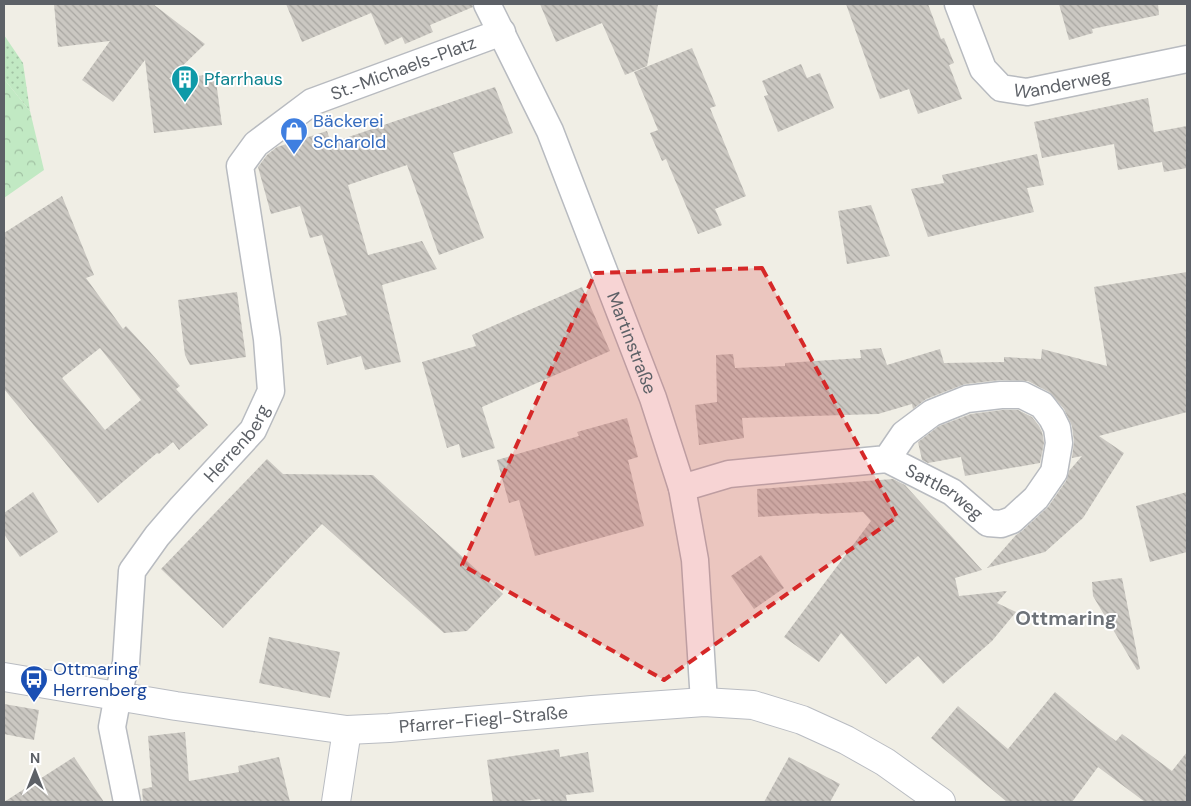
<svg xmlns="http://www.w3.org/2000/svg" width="1191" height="806" viewBox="0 0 1191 806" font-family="'DM Sans',sans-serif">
<defs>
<pattern id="grass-dots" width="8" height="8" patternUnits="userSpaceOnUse" patternTransform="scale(1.25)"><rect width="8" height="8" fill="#c1e9c3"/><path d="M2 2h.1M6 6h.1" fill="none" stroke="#a0c0a2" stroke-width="1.8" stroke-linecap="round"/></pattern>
<pattern id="forest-crowns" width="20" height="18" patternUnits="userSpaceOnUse" patternTransform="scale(1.25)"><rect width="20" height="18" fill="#c1e9c3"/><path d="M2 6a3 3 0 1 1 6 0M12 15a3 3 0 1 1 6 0" fill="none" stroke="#a0c0a2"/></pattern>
<pattern id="building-back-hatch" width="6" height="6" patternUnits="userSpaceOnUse" patternTransform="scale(1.25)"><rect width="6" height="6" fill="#cbc8c2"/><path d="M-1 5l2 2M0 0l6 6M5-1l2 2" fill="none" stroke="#a8a6a1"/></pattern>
</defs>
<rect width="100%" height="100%" fill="#f0eee5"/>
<path fill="url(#grass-dots)" d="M4,35L23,63L30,111L4,79Z"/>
<path fill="url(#forest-crowns)" d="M4,79L30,111L44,170L4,198Z"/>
<g fill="url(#building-back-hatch)" fill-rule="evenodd">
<path d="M54,4H153L205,44L169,79L215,74L222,125L154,133L145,60L113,102L82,80L110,41L58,47Z"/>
<path d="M286,4H472L473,7L430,25L433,32L405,44L402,37L385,45L371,13L302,42Z"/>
<path d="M540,4H658L647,66L625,75L602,23L556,42Z"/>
<path d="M846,4H928L941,39L944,38L954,63L949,65L962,99L918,114L909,89L880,99Z"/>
<path d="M1059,4H1158L1159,15L1092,29L1093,33L1069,40Z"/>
<path d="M692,48L716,106L710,108L746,196L715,209L722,225L698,234L666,159L662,161L650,133L658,130L634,72Z"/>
<path d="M801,64L807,78L820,73L834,108L778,132L764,96L768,95L762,81Z"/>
<path d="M495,87L513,133L453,153L484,238L439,255L407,165L348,185L368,255L422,241L437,269L382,285L401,362L365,370L361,356L327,365L317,322L347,315L322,235L310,238L300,206L271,214L258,167L267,155L277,147L327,131L331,143Z"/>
<path d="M1148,98L1154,132L1187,126V168L1164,172L1162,162L1118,170L1114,144L1042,158L1034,122Z"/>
<path d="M1037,154L1044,185L1027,188L1034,212L928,237L911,189L944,183L942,175Z"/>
<path d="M62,196L94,275L86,278L123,329L126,326L150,352L180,386L176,389L208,425L179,450L173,442L159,454L157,453L98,503L4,389V233ZM100,348L141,400L105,430L62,378Z"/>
<path d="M871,205L890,256L847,264L838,211Z"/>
<path d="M1187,272V412L1099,436L1124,453L1083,518L1045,552L987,568L1016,535L1022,531L1048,507L1066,481L1069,471L1082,456L1072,458L1074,441L1072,426L1064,409L1049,392L1028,381L1001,380L965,384L926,399L913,409L912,404L878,414L742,418L744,438L699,445L695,405L717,402L716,355L733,354L735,368L785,366V363L861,358L860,350L881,348L887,365L940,349L944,363L1004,362V357L1041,359L1042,349L1107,366L1094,287Z"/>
<path d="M582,287L610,351L482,407L495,448L462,458L459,444L447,448L422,362L476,346L472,335Z"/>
<path d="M237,292L246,357L190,365L185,355L178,300Z"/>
<path d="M1002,410H1018L1032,417L1039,426L1042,432L1044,443L1040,463L965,476L961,457L928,463L922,460L918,442L939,426L971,414Z"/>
<path d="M627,418L638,457L628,460L644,526L535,556L519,500L509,503L497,460L579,436L577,432Z"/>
<path d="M267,459L283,474L373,475L503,594L467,631L444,633L322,524L223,628L161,569Z"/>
<path d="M893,479L905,485L982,570L955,578L959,596L1007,591L997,603L1016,612L992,641L943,684L918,656L886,684L841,633L819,662L784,637L871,521L863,512L818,514L821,513L758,517L757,489Z"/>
<path d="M33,492L58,532L20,557L4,534V513Z"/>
<path d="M1187,492V552L1150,562L1136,506Z"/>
<path d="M761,555L784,588L754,609L731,576Z"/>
<path d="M1122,578L1140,669L1137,670L1093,596L1092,582Z"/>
<path d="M269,637L340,652L330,698L259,683Z"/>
<path d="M1055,692L1088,720L1116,741L1122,734L1172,771L1187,752V802H1145L1098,767L1072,802H1007L931,738L958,706L1008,749Z"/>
<path d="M4,704L39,710L34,740L4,734Z"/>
<path d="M185,732L189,781L239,772L238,766L279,757L290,802H143L142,789L152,787L148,736Z"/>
<path d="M559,749L560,757L588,752L594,792L566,795L567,802H541L540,799L517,802H493L487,760Z"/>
<path d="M74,757L104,802H4Z"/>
<path d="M789,757L840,784L830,802H764Z"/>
</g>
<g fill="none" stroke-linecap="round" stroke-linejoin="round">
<g stroke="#b8bbc0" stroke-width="29">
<g id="street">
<path id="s1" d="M487,4L550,131L653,398L682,488L695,560L704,702"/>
<path id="s2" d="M958,4L983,69L1001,88L1027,92L1187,59"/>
<path id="s3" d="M682,488L729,474L887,459L952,492L988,523L1001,524L1012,520L1036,498L1054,472L1059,443L1057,428L1052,418L1042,405L1022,395H1001L967,399L932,413L904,434L887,459"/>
<path id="s4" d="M127,802L112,727L118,695L126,663L132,571L157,536L182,507L253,430L271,391L267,339L240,166L256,144L312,102L502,32"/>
</g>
</g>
<g stroke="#b9bcc2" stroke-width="30">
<g id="secondary">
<path id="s5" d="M4,677L176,706L347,730L389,728L592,710L704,702L753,705L802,720L846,740L885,762L941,802"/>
<path d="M336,802L347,730"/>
</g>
</g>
<use href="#street" stroke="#fff" stroke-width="26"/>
<use href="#secondary" stroke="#fff" stroke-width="28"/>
</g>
<path fill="#d62828" fill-opacity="0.2" stroke="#d62828" stroke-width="4" stroke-dasharray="10 6" stroke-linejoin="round" d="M762,268L897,517L664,680L462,565L595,273Z"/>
<defs>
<g id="building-pin" transform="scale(1.4375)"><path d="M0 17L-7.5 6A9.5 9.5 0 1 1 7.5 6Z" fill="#0f9aa8" stroke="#fff"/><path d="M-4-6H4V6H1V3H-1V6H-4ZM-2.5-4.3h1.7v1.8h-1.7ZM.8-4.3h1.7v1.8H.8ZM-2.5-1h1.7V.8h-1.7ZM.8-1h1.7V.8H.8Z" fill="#fff"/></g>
<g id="shop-pin" transform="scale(1.4375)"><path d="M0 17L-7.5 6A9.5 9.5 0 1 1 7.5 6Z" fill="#3f7fe0" stroke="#fff"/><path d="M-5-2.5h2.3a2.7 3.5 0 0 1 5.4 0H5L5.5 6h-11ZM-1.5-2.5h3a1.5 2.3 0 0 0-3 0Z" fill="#fff"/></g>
<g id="bus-pin" transform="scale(1.4375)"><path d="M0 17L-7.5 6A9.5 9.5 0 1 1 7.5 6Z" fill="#1a4fb4" stroke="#fff"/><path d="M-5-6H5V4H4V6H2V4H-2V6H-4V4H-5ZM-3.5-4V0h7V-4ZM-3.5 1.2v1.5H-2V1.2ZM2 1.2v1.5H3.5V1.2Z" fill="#fff"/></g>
</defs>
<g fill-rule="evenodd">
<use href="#building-pin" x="185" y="79"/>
<use href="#shop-pin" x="294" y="131"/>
<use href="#bus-pin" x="34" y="679"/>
</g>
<g text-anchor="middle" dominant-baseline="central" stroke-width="4" stroke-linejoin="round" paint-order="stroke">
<g font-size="18" fill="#5d6167" stroke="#fff">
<text stroke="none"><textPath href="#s4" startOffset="885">St.-Michaels-Platz</textPath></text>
<text stroke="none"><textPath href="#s2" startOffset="158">Wanderweg</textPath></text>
<text stroke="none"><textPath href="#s1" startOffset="369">Martinstraße</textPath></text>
<text stroke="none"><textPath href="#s4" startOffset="400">Herrenberg</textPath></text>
<text stroke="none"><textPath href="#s3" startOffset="274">Sattlerweg</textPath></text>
<text stroke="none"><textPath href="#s5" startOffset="484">Pfarrer-Fiegl-Straße</textPath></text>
</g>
<g font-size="18" fill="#0d838f" stroke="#fff" text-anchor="start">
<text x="204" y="79">Pfarrhaus</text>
</g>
<g font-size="18" fill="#366cbe" stroke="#fff" text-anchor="start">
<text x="313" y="121">Bäckerei<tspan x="313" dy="21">Scharold</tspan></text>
</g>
<g font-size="18" fill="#164399" stroke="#fff" text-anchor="start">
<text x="53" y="669">Ottmaring<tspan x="53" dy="21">Herrenberg</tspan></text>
</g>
<g font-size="20" font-weight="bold" fill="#6e7379" stroke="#fff">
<text x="1066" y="618">Ottmaring</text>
</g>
</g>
<rect width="1191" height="806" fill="none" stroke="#5d6167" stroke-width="10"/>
<g transform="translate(35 771)" stroke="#ffffff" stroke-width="4" paint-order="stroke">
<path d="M0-4L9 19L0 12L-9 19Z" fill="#5d6167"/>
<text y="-8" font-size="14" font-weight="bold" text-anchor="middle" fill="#5d6167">N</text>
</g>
</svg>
